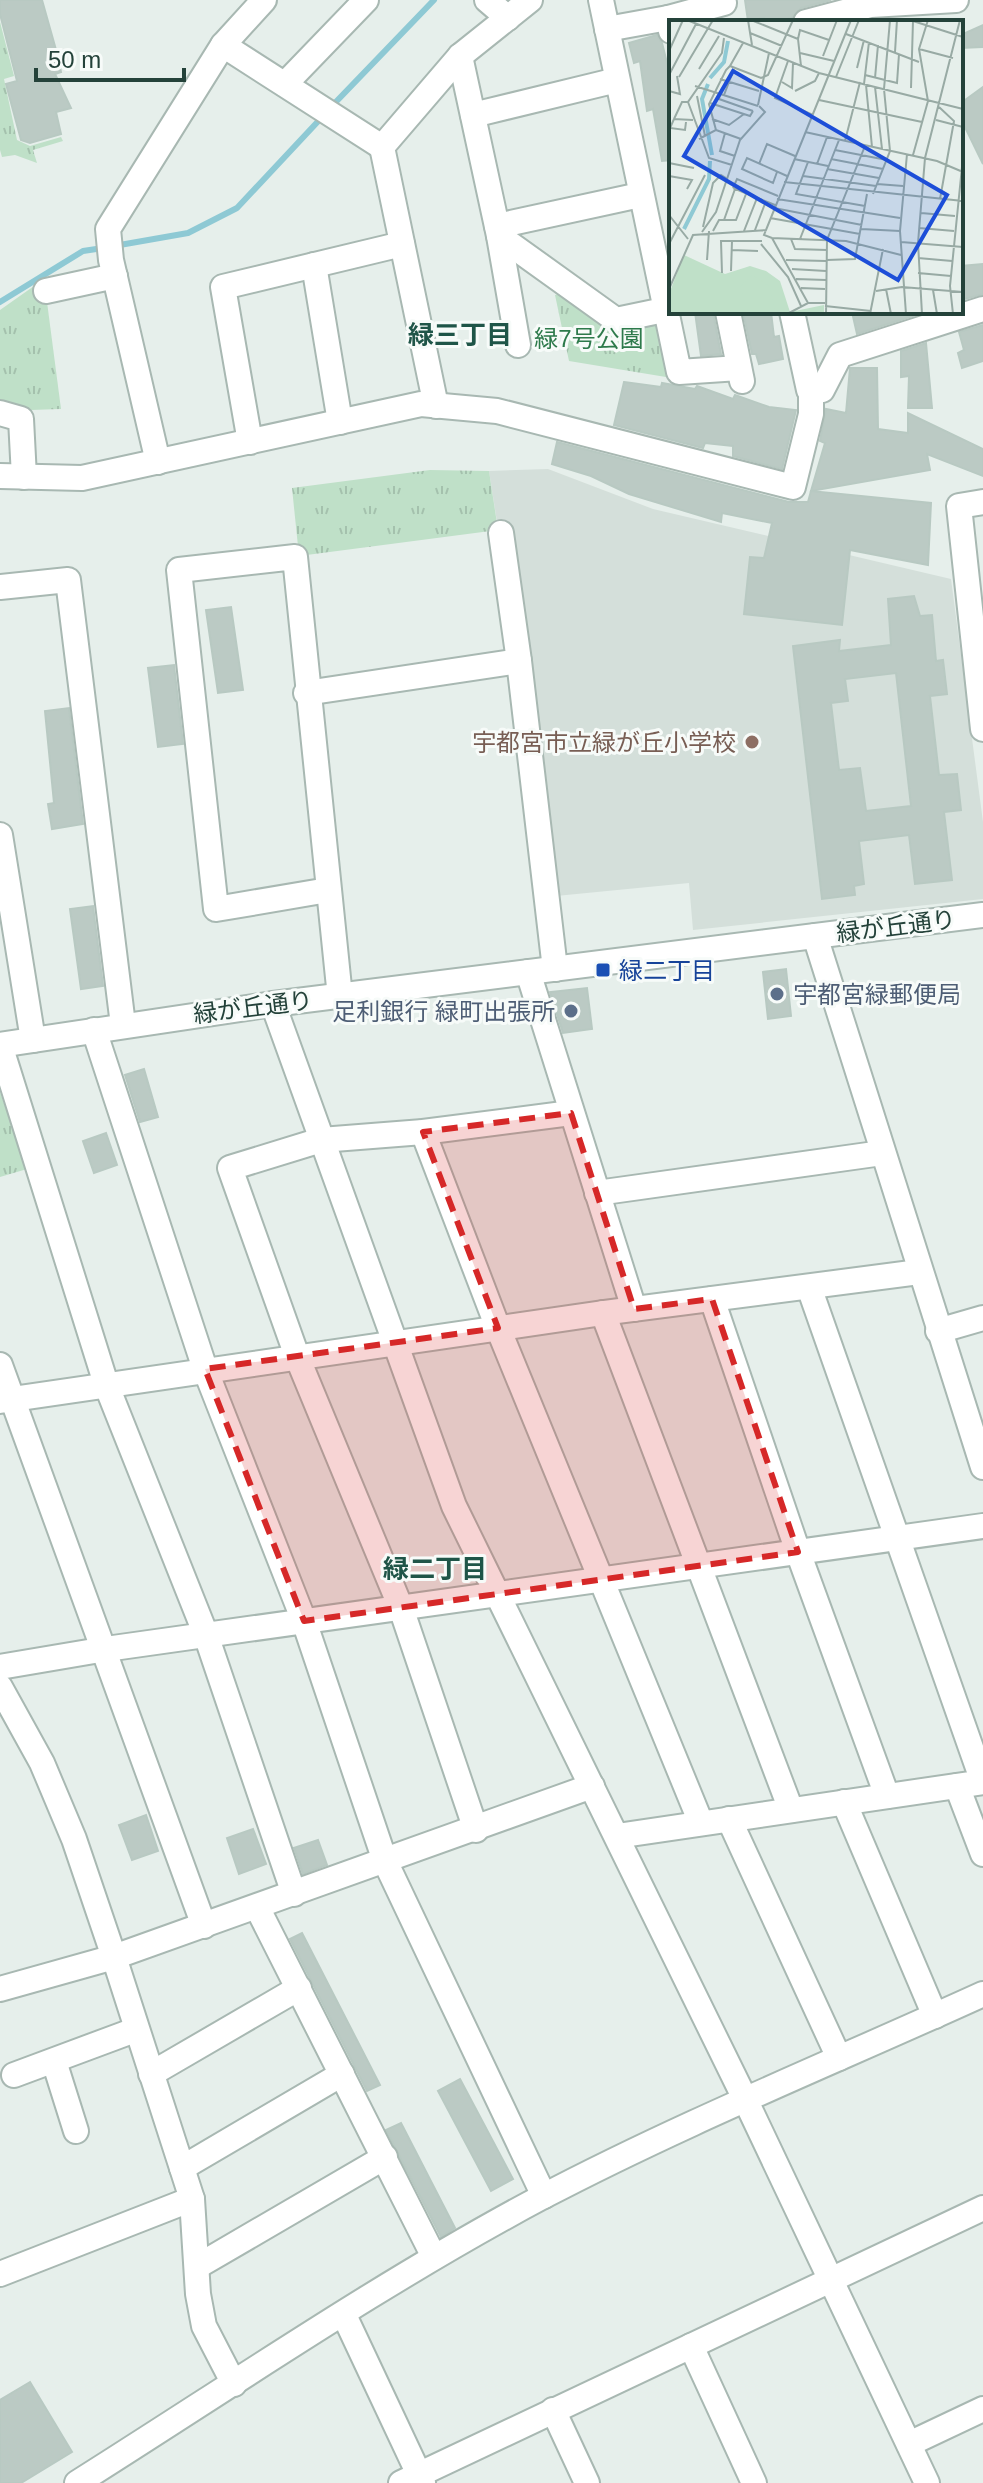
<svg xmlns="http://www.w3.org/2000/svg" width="983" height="2483" viewBox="0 0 983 2483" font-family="Helvetica,'Noto Sans JP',sans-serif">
<defs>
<pattern id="grass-tufts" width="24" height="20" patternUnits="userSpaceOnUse" patternTransform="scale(2)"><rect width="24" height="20" fill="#bfe0c8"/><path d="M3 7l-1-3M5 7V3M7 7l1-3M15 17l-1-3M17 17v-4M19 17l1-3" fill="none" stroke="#a4c1ad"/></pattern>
</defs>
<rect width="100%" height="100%" fill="#e6efeb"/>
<path fill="#d4dfda" d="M548,469L653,509L951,579L983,822V899L693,930L689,883L556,896L489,471Z"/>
<g fill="url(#grass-tufts)">
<path d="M0,22L14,76L4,79L17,140L30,146L61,137L63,141L33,150L37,163L15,155L2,157L0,150Z"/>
<path d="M44,279L61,409L31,410L0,404V310Z"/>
<path d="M566,292L660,327L672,378L569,361L555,295Z"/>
<path d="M430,470L489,471L498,530L299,556L292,488Z"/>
<path d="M0,1092L27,1169L0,1177Z"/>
</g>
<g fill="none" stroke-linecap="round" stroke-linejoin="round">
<g stroke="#8ec9d4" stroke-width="6">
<path d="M331,107L434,0"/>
<path d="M114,246L188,233L237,208L324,115"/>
<path d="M0,302L83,251L103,248"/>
</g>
</g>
<g fill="#bbcac4" stroke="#b8c9c2" stroke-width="2" fill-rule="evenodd">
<path d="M0,0H42L58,57L61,72L55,74L71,108L56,112L61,134L30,143L21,140L6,84L17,81L0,14Z"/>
<path d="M745,0H831L801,8L792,18L772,22H764V18L748,21Z"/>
<path d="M983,25V47L961,48V35Z"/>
<path d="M657,35L662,43L671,79V160L662,161L653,109L647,111L640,61L634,63L629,43Z"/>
<path d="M983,87V164L961,119V103Z"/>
<path d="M983,264V294L961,300V266Z"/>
<path d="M695,312H713L721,354L701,356Z"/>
<path d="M743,312H771L774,337L779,336L783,359L759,364L756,354H752Z"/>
<path d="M852,312H922V313L857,334Z"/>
<path d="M983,325V361L962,368L958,353L964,350L959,332Z"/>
<path d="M926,343L932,408H908L909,376L901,377V351Z"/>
<path d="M850,368H877L878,429L908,433V413L983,449V476L927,454L930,470L811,491L825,443L820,441L826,409L846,413Z"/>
<path d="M624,382L661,387L662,383L695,389L697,386L733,399L735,395L769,407L796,410L782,469L733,456V446L705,443L703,448L614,425Z"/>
<path d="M557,442L789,502H808L811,491L931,503L928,565L850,550L842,625L744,614L750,557L764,558L772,523L722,513L721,522L629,494L591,476L552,464Z"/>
<path d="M914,596L920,616L932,615L936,661L943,660L947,694L930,696L939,775L957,774L961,810L944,812L952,880L915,884L909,835L859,841L864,884L854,886L855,895L822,899L793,646L840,640L839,651L891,645L888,599ZM896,673L911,806L866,811L860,768L839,770L831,703L848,701L845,679Z"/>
<path d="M231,607L243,690L218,693L206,610Z"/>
<path d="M174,665L183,744L158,747L148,668Z"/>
<path d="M69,708L83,824L52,829L48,804L54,803L45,711Z"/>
<path d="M93,906L103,986L81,989L70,909Z"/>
<path d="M786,969L791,1016L768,1019L763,972Z"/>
<path d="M587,988L592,1029L563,1033L550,992Z"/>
<path d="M144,1069L158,1117L140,1122L125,1075Z"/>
<path d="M106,1133L117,1165L94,1173L83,1141Z"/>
<path d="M146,1815L158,1851L132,1860L119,1825Z"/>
<path d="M253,1829L266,1864L239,1874L227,1838Z"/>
<path d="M318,1840L327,1865L303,1874L294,1848Z"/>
<path d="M302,1933L380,2085L367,2091L290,1939Z"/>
<path d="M460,2079L513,2179L491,2191L438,2091Z"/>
<path d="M401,2123L455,2228L441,2237L386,2130Z"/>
<path d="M30,2382L72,2452L21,2483H0V2400Z"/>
</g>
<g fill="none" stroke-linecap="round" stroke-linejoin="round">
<g stroke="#a8b8b2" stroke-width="28">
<g id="minor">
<path d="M487,0L508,18"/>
<path d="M601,0L679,372L739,368"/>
<path d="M806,22L871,5L956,0"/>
<path d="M607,29L668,18"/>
<path d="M671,31L668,18L724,3"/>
<path d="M223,45L382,147L460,56L530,0"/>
<path d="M460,56L499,236L616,320L664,310"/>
<path d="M285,84L366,0"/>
<path d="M473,115L617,80"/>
<path d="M382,147L436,406"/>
<path d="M497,226L640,195"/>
<path d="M499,236L518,345"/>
<path d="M314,265L340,422"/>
<path d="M46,291L115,276"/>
<path d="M728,312L742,381"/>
<path d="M792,312L809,390"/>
<path d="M822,390L840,355L983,309"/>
<path d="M0,413L21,419L24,477"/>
<path d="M250,442L223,287L402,244"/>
<path d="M158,462L111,260L108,229L223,45L264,0"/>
<path d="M0,476L82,478L421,404L497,411L793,487L811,414V397"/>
<path d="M983,502L959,506L983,729"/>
<path d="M501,533L519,661"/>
<path d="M0,587L68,580L123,1025"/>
<path d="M306,693L519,661L555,969"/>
<path d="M0,835L33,1040"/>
<path d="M328,890L216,909L179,570L295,557L340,997"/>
<path d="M815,936L983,1467"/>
<path d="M528,972L634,1309"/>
<path d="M273,1004L454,1506L745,2099L927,2483"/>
<path d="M94,1030L205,1369L304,1621L385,1861L544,2196"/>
<path d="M0,1045L273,1004L983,915"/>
<path d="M0,1045L106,1384L206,1635L294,1894"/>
<path d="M423,1132L498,1328L701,1823"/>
<path d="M597,1193L882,1153"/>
<path d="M712,1299L798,1552L887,1796"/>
<path d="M603,1313L791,1810"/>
<path d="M938,1331L983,1318"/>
<path d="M0,1365L204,1926"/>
<path d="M0,1401L603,1313L919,1272"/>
<path d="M0,1667L106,1649L983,1526"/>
<path d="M0,1687L42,1763L74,1839L114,1957L192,2199L198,2294L204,2326L234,2384"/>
<path d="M957,1786L983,1854"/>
<path d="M844,1802L935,2016"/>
<path d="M729,1819L839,2058"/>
<path d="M476,1830L401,1608L298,1359L230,1168L321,1140L423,1132L571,1113"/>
<path d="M617,1836L983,1782L809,1287"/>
<path d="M257,1907L434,2257"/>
<path d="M0,1989L114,1957L592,1786"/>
<path d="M54,2061L76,2131"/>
<path d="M151,2074L299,1988"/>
<path d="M14,2075L135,2030"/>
<path d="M182,2168L342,2074"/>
<path d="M198,2266L385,2157"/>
<path d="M0,2274L192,2199"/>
<path d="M344,2315L423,2483"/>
<path d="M691,2346L754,2483"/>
<path d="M553,2410L587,2483"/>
<path d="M909,2444L983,2409"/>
<path d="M77,2483C231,2386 382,2282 542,2197C685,2122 836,2061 983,1994"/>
<path d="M401,2483L983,2208"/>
</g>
</g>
<use href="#minor" stroke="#fff" stroke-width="24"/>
</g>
<path fill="#d62828" fill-opacity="0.2" stroke="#d62828" stroke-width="6" stroke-dasharray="16 10" stroke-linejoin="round" d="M571,1113L634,1309L712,1299L798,1552L304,1621L205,1369L498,1328L423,1132Z"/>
<circle fill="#8d6e63" stroke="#f7fbf9" stroke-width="3" cx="752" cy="742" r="8"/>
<rect fill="#1a4fb4" stroke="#f7fbf9" stroke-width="3" x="595" y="962" width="16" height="16" rx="4"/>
<g fill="#5c6f8a" stroke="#f7fbf9" stroke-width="3">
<circle cx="777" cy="994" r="8"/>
<circle cx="571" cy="1011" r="8"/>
</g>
<g text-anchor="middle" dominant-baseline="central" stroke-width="6" stroke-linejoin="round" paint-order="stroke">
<g font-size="24" fill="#2d7a4b" stroke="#f7fbf9">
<text x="589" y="338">緑7号公園</text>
</g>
<g font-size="24" fill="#785e54" stroke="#f7fbf9" text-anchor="end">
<text x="736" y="742">宇都宮市立緑が丘小学校</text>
</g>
<g font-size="24" fill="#24423a" stroke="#f7fbf9">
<text transform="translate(896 926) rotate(-7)">緑が丘通り</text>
<text transform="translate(253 1007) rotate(-7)">緑が丘通り</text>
</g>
<g font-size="24" fill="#164399" stroke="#f7fbf9" text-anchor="start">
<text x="619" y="970">緑二丁目</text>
</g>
<g font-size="24" fill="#4e5e75" stroke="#f7fbf9" text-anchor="start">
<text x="793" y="994">宇都宮緑郵便局</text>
<text x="555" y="1011" text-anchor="end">足利銀行 緑町出張所</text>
</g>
<g font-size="26" font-weight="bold" fill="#1f5548" stroke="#f7fbf9">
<text x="460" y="335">緑三丁目</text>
<text x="435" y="1569">緑二丁目</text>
</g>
</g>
<g transform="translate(669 20)">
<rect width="294" height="294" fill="#e6efeb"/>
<path d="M15,235L56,254L81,246L97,251L111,261L121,292L155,285V294H0V274Z" fill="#bfe0c8"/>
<path d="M84,255L101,267L107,294H82L77,287L71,266Z" fill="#bfe0c8"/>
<path fill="none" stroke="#8ec9d4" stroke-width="4" d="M41,58L55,42L59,21M39,64L33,79L43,135M15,209L40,159L41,141"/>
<path fill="none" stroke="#98aaa4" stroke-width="2" d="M18,0L150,53L294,89M79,0L83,25M82,0L129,19L132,46M244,1L294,17M81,13L113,26M177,14L250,42M55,18L53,33L19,82L40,138L63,145M129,19L131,10L160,20M250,29L284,38M0,31L14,0M226,32L228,0M131,33L165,41M154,36L168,0M119,41L106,78L144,95M61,46L74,23M188,48L195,20M30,49L50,16M0,55L27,4M196,55L228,63L230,34M10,57L44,0M167,57L190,0M206,58L209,25M51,59L90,71M113,62L123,68L124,43M195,64L200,22M197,65L203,127M26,66L89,86M206,67L213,129M242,68L244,1M0,71L11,74L8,56M126,71L146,61L150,53M51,74L50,79L84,91M55,75L65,49M28,76L36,116M150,80L253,102M41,83L81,96L84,91M89,85L100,33M270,87L285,101L271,179M5,99L13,82H19M43,99L60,105L75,94M267,100L294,107M17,102L16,110L1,108L5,99L24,100M47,110L72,119M136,112L268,141L294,152M56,113L51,131L66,136M30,119L47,110L40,84L57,50L61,46L92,58L99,55L124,0M176,121L191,62M166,130L218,140M244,135L259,81L250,29L259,0M125,139L159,146M162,139L214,149M139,142L127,174L196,186M0,143L25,148M90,144L98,124L126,136M148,144L158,117M158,149L210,158M108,152L104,163L73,149L78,138L118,156M0,156L23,160L18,169M134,156L207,166M115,162L294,181M208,164L234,166M64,168L68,159L109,176M64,168L106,185M204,174L221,131L215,69L221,0M108,179L231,198M105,188L193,205M252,193L286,196M0,195L19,219M101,198L191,214M55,200L66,169M34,207L44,163L52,155L57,158M250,208L285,211M192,209L231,211M86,210L97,181M97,210L95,215L103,218L177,221L232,235M44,211L50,200H67L77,174M75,211L88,178M33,212L47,192L71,120L96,92L90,86M103,218L139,283M122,219L126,229L158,230M131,219L170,120M232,222L294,227M0,224L36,155M92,224L119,257L132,286M63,230L89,231M249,238L283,241M38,240L40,211M117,240L157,241M158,240L186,239L198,174M123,249L157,251M62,251L63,221M53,253L52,221H93M249,253L282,256M127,259L157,260M132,268L156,269M0,269L24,215L97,210L182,0M217,269L222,294M264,270L268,294M207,271L233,267L294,272M156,286L202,291M120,293L139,283H156M157,294L158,220L196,126M201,294L214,229M237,294L231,211L238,134M253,294L249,223L256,138L291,0M284,294L281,266L294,137"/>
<path fill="#1d4ed8" fill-opacity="0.15" stroke="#1d4ed8" stroke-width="4" d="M64,51L278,175L229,260L15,136Z"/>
<rect width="294" height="294" fill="none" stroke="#24423a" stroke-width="4"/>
</g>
<path d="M36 68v12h148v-12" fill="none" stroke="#24423a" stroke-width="4"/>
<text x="48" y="68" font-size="24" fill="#24423a" stroke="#f7fbf9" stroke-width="6" paint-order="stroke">50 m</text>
</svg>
